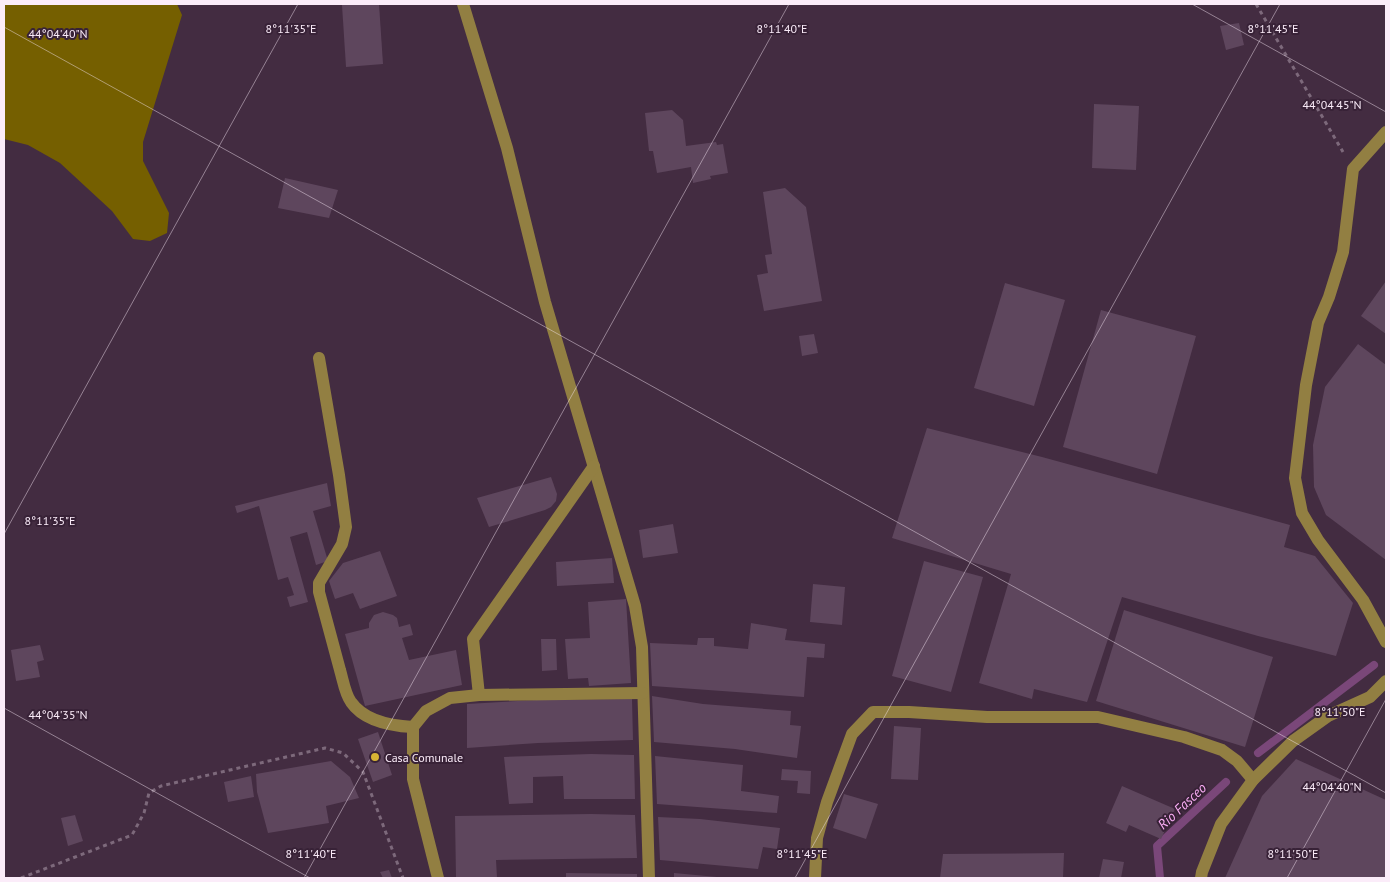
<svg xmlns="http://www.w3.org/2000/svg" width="1390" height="882" viewBox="0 0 1390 882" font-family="'PT Sans',sans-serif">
<rect width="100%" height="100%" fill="#432c41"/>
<path fill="#755f00" d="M4,4H177L182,15L143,142V161L169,213L167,233L150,241L133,239L112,211L60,163L28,145L4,139Z"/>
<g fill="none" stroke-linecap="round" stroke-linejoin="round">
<g stroke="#7a4779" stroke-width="8">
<path d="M1258,753L1374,665"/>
<path d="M1160,878L1157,846L1226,782"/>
</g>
</g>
<g fill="#5e465d">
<path d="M379,4L383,64L346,67L342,5Z"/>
<path d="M1239,23L1244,45L1226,50L1220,26Z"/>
<path d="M1094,104L1139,106L1136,170L1092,168Z"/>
<path d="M672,110L683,120L686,146L716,142L717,145L723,144L728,173L710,176L711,179L693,183L691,167L657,173L653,151H649L645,113Z"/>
<path d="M285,178L338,190L329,218L278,208Z"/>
<path d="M785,188L806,207L822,301L764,311L757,275L768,273L765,255L772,254L763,192Z"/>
<path d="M1386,281V334L1361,316Z"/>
<path d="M1005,283L1065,300L1034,406L974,388Z"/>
<path d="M1101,310L1196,336L1157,474L1063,447Z"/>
<path d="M814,334L818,353L802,356L799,336Z"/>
<path d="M1358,344L1386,365V560L1326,515L1314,487L1313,445L1325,387Z"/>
<path d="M927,428L1042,457L1290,525L1284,547L1315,556L1353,603L1336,656L1258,636L1122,597L1087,702L1034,689L1032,699L979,683L1011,574L892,538Z"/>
<path d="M551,477L557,494L556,501L551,507L545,510L489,527L477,498Z"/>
<path d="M327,483L331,506L313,511L328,561L316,565L307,532L290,537L308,602L290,607L287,597L294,595L288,577L278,580L259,506L237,513L235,506Z"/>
<path d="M673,524L678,553L643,558L639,530Z"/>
<path d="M380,551L397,596L360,609L353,593L335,599L329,581L343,563Z"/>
<path d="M612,558L614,583L557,586L556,562Z"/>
<path d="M924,561L983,577L951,692L892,676Z"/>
<path d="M813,584L845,587L842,625L810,622Z"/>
<path d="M626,599L631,683L589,686L588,678L568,679L565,639L590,638L588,602Z"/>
<path d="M1124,610L1273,657L1245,747L1096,701Z"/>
<path d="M383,612L393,615L397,618L399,627L410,624L413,635L402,638L409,660L456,650L462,685L365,706L345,634L369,628V623L374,615Z"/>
<path d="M751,623L787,629L785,640L825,644L824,658L807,657L804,697L652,686L650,643L697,645L698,638H714V646L748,649Z"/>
<path d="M541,639H556L557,670L542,671Z"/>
<path d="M40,645L44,660L37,662L40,677L16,681L11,650Z"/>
<path d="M652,696L703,704L791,711L790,725L801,726L797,758L735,749L654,742Z"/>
<path d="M632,699L633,740L538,743L467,748V704L536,700Z"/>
<path d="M894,726L921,728L918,780L891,779Z"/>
<path d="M378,732L392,775L373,782L358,739Z"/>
<path d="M591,754L634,755L635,799H564L563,776L533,777V803L509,804L504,757Z"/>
<path d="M655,756L743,765L741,791L779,796L777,813L657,804Z"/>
<path d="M1296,759L1386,800V878H1225L1262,796Z"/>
<path d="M331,761L350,777L359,798L326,806L329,823L268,833L257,792L256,774Z"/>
<path d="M782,769L811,771L810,794L797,793L798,781L781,780Z"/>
<path d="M251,776L254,797L228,802L224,782Z"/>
<path d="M1122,786L1175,809L1161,839L1129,825L1126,832L1106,823Z"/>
<path d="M844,794L878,804L866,839L833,828Z"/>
<path d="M591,814L635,815L637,858L496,860L497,878H456L455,816Z"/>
<path d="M75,815L83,841L68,846L61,818Z"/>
<path d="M658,817L700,819L780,828L777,849L763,847L758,869L660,860Z"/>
<path d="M1064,853L1063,878H940L943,854Z"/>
<path d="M1103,859L1124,862L1121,878H1099Z"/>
<path d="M389,870L392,878H383L380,872Z"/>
<path d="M566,873L637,874V878H566Z"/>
<path d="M674,873L717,877V878H674Z"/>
</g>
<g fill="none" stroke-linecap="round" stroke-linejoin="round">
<g stroke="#7d697b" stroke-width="3" stroke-dasharray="4 4" stroke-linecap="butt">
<path d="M1256,4L1343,152"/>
<path d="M21,878L132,835L144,813L149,793L161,786L325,748L343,753L363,772L403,878"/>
</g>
<g stroke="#927f42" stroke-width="12">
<path d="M463,4L507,148L545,302L635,606L642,647L649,878"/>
<path d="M1386,132L1353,169L1343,252L1329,297L1318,323L1306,385L1295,478L1302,513L1318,540L1363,600L1386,642"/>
<path d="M319,358L339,475L346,527L342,544L319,583V592C326,618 333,644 340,670C343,680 345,694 351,702C364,721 393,726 413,727"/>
<path d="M479,695L473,639L594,466"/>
<path d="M438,878L413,779V727L426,711L450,698L479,695L643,693"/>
<path d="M815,878L817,838L827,802L852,734L873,712H909L987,717H1098L1184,737L1222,750L1237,761L1253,780"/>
<path d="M1201,878L1202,872L1221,824L1253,780L1293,741L1328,716L1370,697L1386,681"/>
</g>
</g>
<path fill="none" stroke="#fbecf9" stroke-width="1" stroke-opacity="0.45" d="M1192,4L1386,112M4,27L1386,793M4,534L298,4M4,708L310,878M304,878L789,4M795,878L1280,4M1287,878L1386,699"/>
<circle fill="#d7b434" stroke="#382237" stroke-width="2" cx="375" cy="757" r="5"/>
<g text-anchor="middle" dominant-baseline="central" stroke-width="4" stroke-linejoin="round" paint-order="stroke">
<g font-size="12" fill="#fbecf9" stroke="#382237" text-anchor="start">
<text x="385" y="757">Casa Comunale</text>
</g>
<g font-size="14" font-style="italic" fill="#faaef5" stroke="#382237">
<text transform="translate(1182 806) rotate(-43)">Rio Fasceo</text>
</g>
</g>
<g font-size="12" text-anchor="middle" fill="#fbecf9" stroke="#382237" stroke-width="4" stroke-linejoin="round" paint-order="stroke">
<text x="291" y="33">8°11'35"E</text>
<text x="782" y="33">8°11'40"E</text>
<text x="1273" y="33">8°11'45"E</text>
<text x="58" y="38">44°04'40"N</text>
<text x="1332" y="109">44°04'45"N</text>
<text x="50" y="525">8°11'35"E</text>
<text x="1340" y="716">8°11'50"E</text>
<text x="58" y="719">44°04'35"N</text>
<text x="1332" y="791">44°04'40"N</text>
<text x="311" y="858">8°11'40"E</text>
<text x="802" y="858">8°11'45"E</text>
<text x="1293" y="858">8°11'50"E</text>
</g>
<rect width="1390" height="882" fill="none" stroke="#fbecf9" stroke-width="10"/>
</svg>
